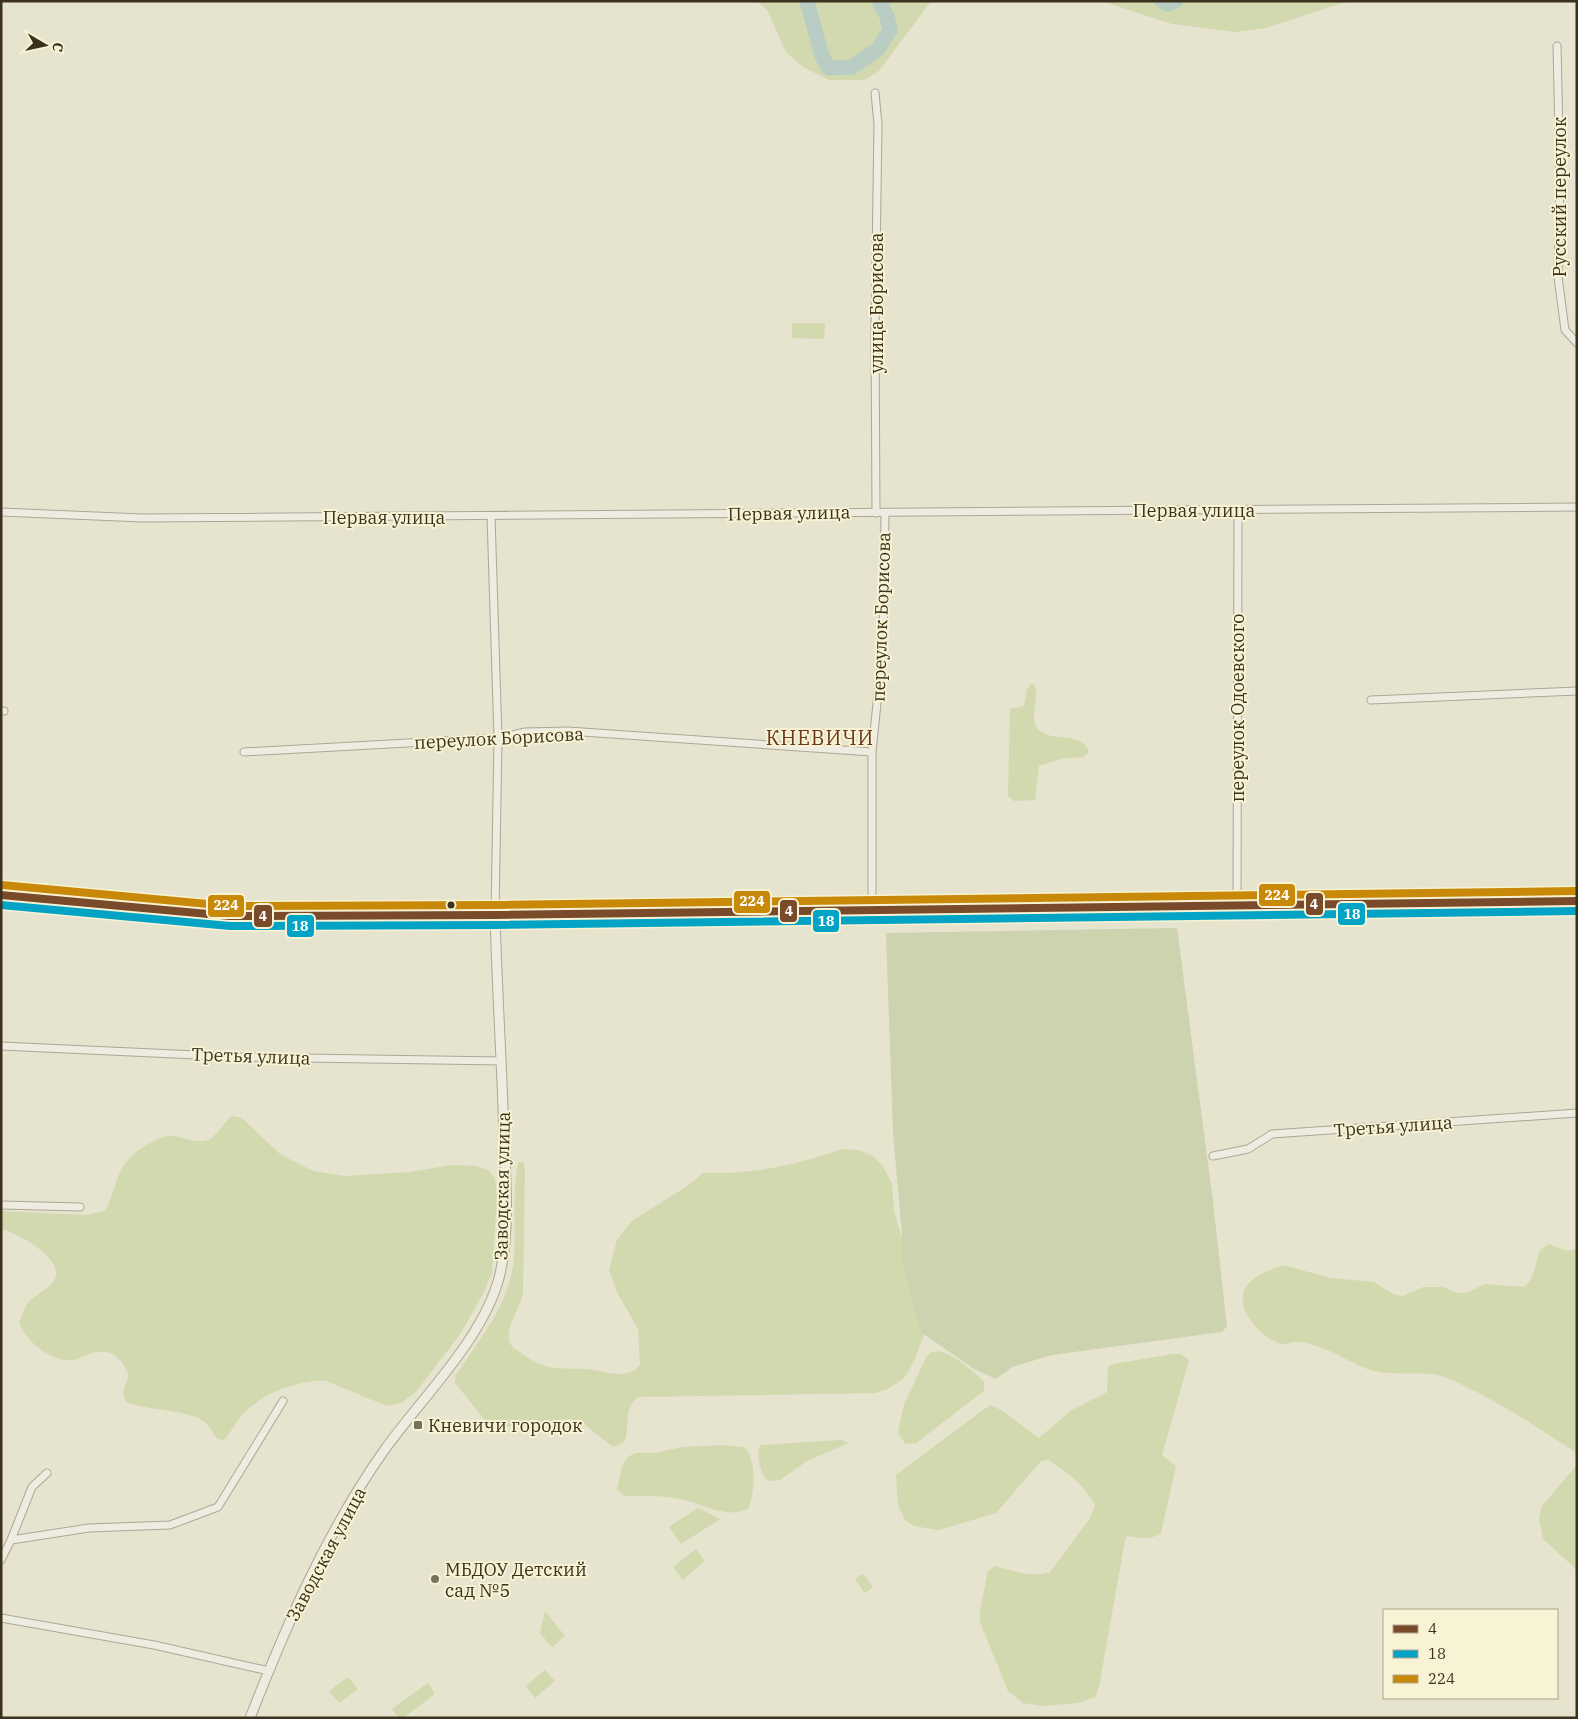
<svg xmlns="http://www.w3.org/2000/svg" width="1578" height="1719" viewBox="0 0 1578 1719" font-family="'IBM Plex Serif',serif">
<rect width="100%" height="100%" fill="#e6e3ce"/>
<g fill="#d2d9af">
<path d="M756,1H931L879,71L864,80H829L803,67L786,52L767,10Z"/>
<path d="M1101,1H1348L1266,28L1235,32L1172,24Z"/>
<path d="M792,323H825L824,339L792,338Z"/>
<path d="M1032,683C1044,692 1025,719 1040,731C1053,742 1083,731 1089,752L1083,757L1061,759L1039,766L1035,800L1014,801L1008,796L1010,709L1024,706L1027,689Z"/>
<path d="M231,1116L242,1118L281,1155L313,1171L345,1176L410,1172L452,1165L475,1166L488,1170L495,1179L497,1198L492,1272L484,1292L461,1333L416,1392L401,1403L387,1406L326,1381C299,1379 261,1394 242,1415C236,1423 231,1432 224,1440L217,1439C213,1434 210,1427 206,1423C191,1409 144,1411 125,1401L123,1392L129,1375C119,1355 110,1346 87,1355C83,1356 77,1360 73,1360C51,1362 25,1341 19,1322C22,1316 24,1309 27,1304C34,1295 48,1290 54,1281C67,1259 17,1233 1,1229V1211L86,1215L105,1211C115,1194 115,1173 129,1159C137,1150 156,1138 168,1136C181,1135 199,1146 210,1139C216,1136 225,1122 231,1116Z"/>
<path d="M843,1149L859,1150L873,1156L883,1166L892,1184L894,1211L928,1325L914,1361L904,1378L888,1389L875,1393L639,1397C623,1406 630,1426 625,1441L613,1447L580,1421L569,1419L496,1428L489,1425L455,1383V1376C480,1339 510,1304 514,1258C516,1236 512,1179 519,1162H523L525,1168L523,1292C521,1308 504,1327 510,1343C512,1348 517,1350 521,1353C545,1371 557,1368 586,1369C604,1370 626,1382 640,1365L638,1329L617,1292L609,1270L617,1240L632,1221L686,1187L703,1173C757,1174 791,1166 843,1149Z"/>
<path d="M1549,1244L1568,1251L1577,1249V1453C1533,1425 1490,1395 1442,1376C1428,1371 1393,1376 1374,1371C1355,1366 1340,1354 1322,1348C1316,1346 1307,1342 1300,1342C1293,1341 1285,1346 1278,1343C1257,1334 1229,1302 1250,1282C1258,1274 1272,1269 1283,1265L1330,1278L1374,1282L1393,1294L1403,1296L1423,1287H1443L1457,1293H1466L1485,1284L1524,1287C1537,1276 1534,1264 1540,1250Z"/>
<path d="M939,1351C956,1356 972,1370 984,1382V1391L916,1443L905,1444L898,1432L904,1404L927,1356L931,1352Z"/>
<path d="M1173,1354H1181L1189,1360L1162,1455L1176,1466L1161,1533C1151,1541 1139,1537 1127,1536L1125,1540L1099,1687L1095,1697L1078,1703L1042,1706L1023,1703L1008,1691L980,1622V1611L988,1571L995,1566C1013,1571 1033,1578 1050,1572L1090,1518L1095,1506C1085,1485 1067,1472 1048,1460L1041,1461L996,1513L939,1530L913,1526L905,1520L898,1505L896,1475L990,1405L1001,1410L1039,1438L1070,1411L1107,1392L1108,1367L1113,1364Z"/>
<path d="M841,1440L849,1443L807,1461L780,1480L768,1481C760,1474 755,1453 761,1445Z"/>
<path d="M723,1445L744,1447C757,1459 755,1494 748,1509C724,1520 700,1501 674,1498C658,1495 640,1497 624,1496L617,1490L622,1466L629,1456L636,1453H655L682,1447Z"/>
<path d="M1577,1465V1570L1543,1539L1539,1519L1541,1507Z"/>
<path d="M698,1508L720,1519L681,1544L669,1527Z"/>
<path d="M696,1549L705,1561L683,1580L673,1567Z"/>
<path d="M863,1574L873,1587L865,1593L855,1579Z"/>
<path d="M545,1611L565,1636L552,1647L540,1633Z"/>
<path d="M545,1670L555,1681L535,1698L526,1686Z"/>
<path d="M348,1677L358,1689L339,1703L329,1691Z"/>
<path d="M428,1683L435,1694L403,1718H398L392,1709Z"/>
</g>
<path fill="#cdd2af" d="M1177,928L1213,1202L1227,1327L1221,1332L1052,1355L1012,1367L996,1379L974,1369L921,1332L902,1262V1234L893,1133L886,933Z"/>
<g fill="none" stroke-linecap="round" stroke-linejoin="round">
<g stroke="#b9cdc4" stroke-width="15">
<path d="M807,1L822,56L829,68L852,67L878,49L890,30L887,16L880,4L882,1"/>
<path d="M1162,1L1168,4L1176,1"/>
</g>
<g stroke="#aca796" stroke-width="9">
<g id="minor">
<path d="M1557,46L1560,177L1558,277L1565,330L1577,343"/>
<path d="M875,93L878,124L875,329L876,513"/>
<path d="M1,512L142,518L1577,507"/>
<path d="M491,516L498,738L495,915"/>
<path d="M1371,700L1577,691"/>
<path d="M1,711H4"/>
<path d="M244,752L498,738L525,732L568,731L872,752"/>
<path d="M1237,906L1238,510"/>
<path d="M872,909V752L883,645L885,513"/>
<path d="M1,1046L240,1057L502,1061"/>
<path d="M1213,1156L1248,1149L1272,1134L1577,1113"/>
<path d="M1,1205L80,1207"/>
<path d="M11,1540L32,1487L47,1473"/>
<path d="M1,1560L11,1540L89,1528L170,1525L218,1507L283,1401"/>
<path d="M1,1618L154,1645L269,1671"/>
</g>
</g>
<g stroke="#aca796" stroke-width="11">
<path id="tertiary" d="M250,1718C286,1626 326,1533 383,1452C420,1399 485,1338 500,1274C510,1231 506,1182 504,1138C502,1064 497,990 495,915"/>
</g>
<g stroke="#918d7e" stroke-width="14">
<path id="primary" d="M1,895L230,916L495,915L1577,901"/>
</g>
<use href="#minor" stroke="#eeece0" stroke-width="7"/>
<use href="#tertiary" stroke="#eeece0" stroke-width="9"/>
<use href="#primary" stroke="#e6e3d1" stroke-width="11"/>
<g stroke="#f8f3d4" stroke-width="11">
<path id="bus-1" d="M1,895L230,916L495,915L1577,901"/>
</g>
<g stroke="#f8f3d4" stroke-width="11">
<path id="bus-2" d="M1,905L230,926L495,925L1577,911"/>
</g>
<g stroke="#f8f3d4" stroke-width="11">
<path id="bus-3" d="M2,885L230,906L495,905L1577,891"/>
</g>
<use href="#bus-1" stroke="#7a4b2a" stroke-width="8"/>
<use href="#bus-2" stroke="#03a3c5" stroke-width="8"/>
<use href="#bus-3" stroke="#c88908" stroke-width="8"/>
</g>
<circle fill="#3c311e" stroke="#f8f3d4" stroke-width="2" cx="451" cy="905" r="4.5"/>
<g fill="#786f5c" stroke="#f8f3d4" stroke-width="2">
<rect x="413" y="1420" width="10" height="10" rx="2.5"/>
<circle cx="435" cy="1579" r="5"/>
</g>
<g text-anchor="middle" dominant-baseline="central" stroke-width="4" stroke-linejoin="round" paint-order="stroke">
<g font-size="18" fill="#3c311e" stroke="#f8f3d4">
<text transform="translate(1559 197) rotate(-90)">Русский переулок</text>
<text transform="translate(876 303) rotate(-90)">улица Борисова</text>
<text x="1194" y="510">Первая улица</text>
<text transform="translate(789 513) rotate(-1)">Первая улица</text>
<text x="384" y="517">Первая улица</text>
<text transform="translate(881 617) rotate(-88)">переулок Борисова</text>
<text transform="translate(1237 708) rotate(-90)">переулок Одоевского</text>
<text transform="translate(499 738) rotate(-3)">переулок Борисова</text>
<text transform="translate(251 1056) rotate(2)">Третья улица</text>
<text transform="translate(1393 1126) rotate(-4)">Третья улица</text>
<text transform="translate(502 1186) rotate(-89)">Заводская улица</text>
<text transform="translate(326 1554) rotate(-62)">Заводская улица</text>
</g>
<g font-size="18" fill="#3c311e" stroke="#f8f3d4" text-anchor="start">
<text x="428" y="1425">Кневичи городок</text>
<text x="445" y="1569">МБДОУ Детский<tspan x="445" dy="21">сад №5</tspan></text>
</g>
<g font-size="20" letter-spacing="1" fill="#6c371a" stroke="#f8f3d4">
<text x="820" y="737">КНЕВИЧИ</text>
</g>
</g>
<g stroke="#f8f3d4" stroke-width="2">
<rect x="1258" y="883" width="38" height="24" rx="5" fill="#c88908"/>
<rect x="733" y="890" width="38" height="24" rx="5" fill="#c88908"/>
<rect x="1305" y="892" width="19" height="24" rx="5" fill="#7a4b2a"/>
<rect x="207" y="894" width="38" height="24" rx="5" fill="#c88908"/>
<rect x="779" y="899" width="19" height="24" rx="5" fill="#7a4b2a"/>
<rect x="1337" y="902" width="29" height="24" rx="5" fill="#03a3c5"/>
<rect x="253" y="904" width="20" height="24" rx="5" fill="#7a4b2a"/>
<rect x="812" y="909" width="28" height="24" rx="5" fill="#03a3c5"/>
<rect x="286" y="914" width="29" height="24" rx="5" fill="#03a3c5"/>
</g>
<g font-size="14" text-anchor="middle" font-weight="bold" fill="#fff">
<text x="1277" y="900">224</text>
<text x="752" y="906">224</text>
<text x="1314" y="909">4</text>
<text x="226" y="910">224</text>
<text x="789" y="916">4</text>
<text x="1352" y="919">18</text>
<text x="263" y="921">4</text>
<text x="826" y="926">18</text>
<text x="300" y="931">18</text>
</g>
<rect width="1578" height="1719" fill="none" stroke="#3c311e" stroke-width="5"/>
<rect x="1383" y="1609" width="175" height="90" fill="#f8f3d4" stroke="#ada58b"/>
<rect x="1393" y="1625" width="25" height="8" fill="#7a4b2a" stroke="#ada58b"/>
<text x="1428" y="1634" font-size="15" fill="#3c311e">4</text>
<rect x="1393" y="1650" width="25" height="8" fill="#03a3c5" stroke="#ada58b"/>
<text x="1428" y="1659" font-size="15" fill="#3c311e">18</text>
<rect x="1393" y="1675" width="25" height="8" fill="#c88908" stroke="#ada58b"/>
<text x="1428" y="1684" font-size="15" fill="#3c311e">224</text>
<g transform="translate(45 45) rotate(99)" stroke="#f8f3d4" stroke-width="4" paint-order="stroke">
<path d="M0-4L9 19L0 12L-9 19Z" fill="#3c311e"/>
<text y="-8" font-size="14" font-weight="bold" text-anchor="middle" fill="#3c311e">С</text>
</g>
</svg>
